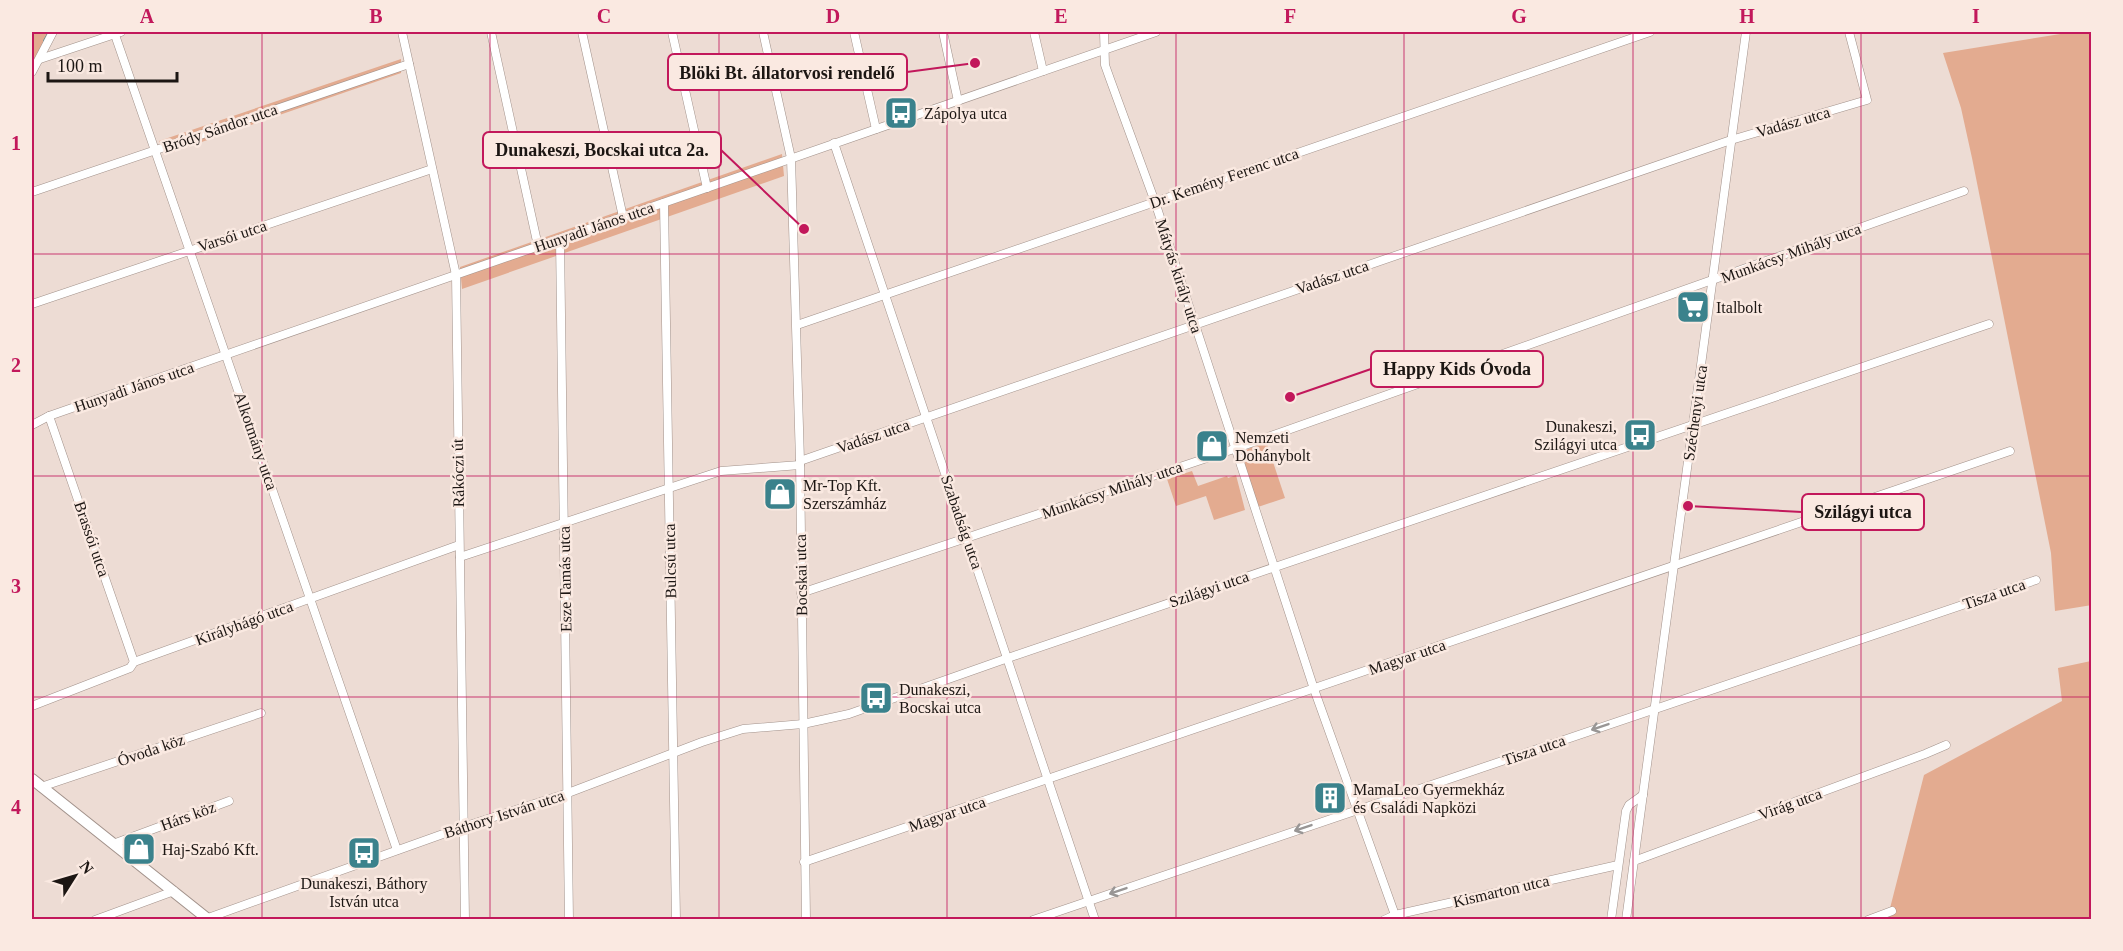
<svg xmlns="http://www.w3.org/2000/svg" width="2123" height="951" viewBox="0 0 2123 951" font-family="'Times New Roman',serif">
<rect width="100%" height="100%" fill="#eddcd4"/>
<g fill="#e3ab90">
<path d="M32,32H51L32,66Z"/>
<path d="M2073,32H2092V605L2055,611L2051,553L1972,158L1961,108L1943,53Z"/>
<path d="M401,59V73L164,155L159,141Z"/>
<path d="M782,154L784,176L462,289L460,267Z"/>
<path d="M1266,441L1285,498L1258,507L1241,457L1246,450Z"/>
<path d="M1192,471L1198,486L1227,476L1228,478L1236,475L1245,510L1214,520L1206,496L1176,506L1167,479Z"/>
<path d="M2091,661V919L1887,920L1924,775L2062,701L2058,668Z"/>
</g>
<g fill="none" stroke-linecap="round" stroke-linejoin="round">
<path stroke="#2792a0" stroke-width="2" d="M44,41L49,32"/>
<g stroke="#a2928b" stroke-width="9">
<g id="street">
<path d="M114,32L397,850"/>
<path d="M402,32L456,275L465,920"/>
<path d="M491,32L538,246"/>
<path d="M582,32L623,217"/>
<path d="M672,32L707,188"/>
<path d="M763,32L791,158L800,461L806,920"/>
<path d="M854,32L876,129"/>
<path d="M943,32L958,101"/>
<path d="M1034,32L1043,71"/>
<path d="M1104,32L1105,65L1110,79L1155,202L1314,689L1395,915V920"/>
<path d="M40,59L121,32"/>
<path d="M32,72L53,32"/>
<path d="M834,143L1095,920"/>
<path d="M32,192L409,64"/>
<path d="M664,203L676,920"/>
<path d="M560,239L569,920"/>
<path d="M32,304L432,169"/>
<path d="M797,325L1650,32"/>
<path d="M49,416L134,662"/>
<path d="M32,425L49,416L1156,32"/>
<path d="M800,461L1731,140L1867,100L1849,32"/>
<path d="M460,557L721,471L800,465"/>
<path d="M801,593L1234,449L1964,191"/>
<path d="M32,706L130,668L134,662L459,545"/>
<path d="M41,787L261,713"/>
<path d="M113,844L229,801"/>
<path d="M1634,861L1925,754L1946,745"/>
<path d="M804,862L2010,451"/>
<path d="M208,918L457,829L568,793L702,742L743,729L803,724L849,714L1008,658L1989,324"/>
<path d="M95,920L174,891"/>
<path d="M1033,920L2036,580"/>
<path d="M1384,920L1395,915L1618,865"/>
<path d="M1611,920L1626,811L1629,805L1643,795"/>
<path d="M1626,920L1746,32"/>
<path d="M1868,920L1892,911"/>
</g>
</g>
<g stroke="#a2928b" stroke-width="12">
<path id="secondary" d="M32,779L209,920"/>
</g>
<use href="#street" stroke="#fff" stroke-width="8"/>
<use href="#secondary" stroke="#fff" stroke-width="10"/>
</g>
<defs><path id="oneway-shaft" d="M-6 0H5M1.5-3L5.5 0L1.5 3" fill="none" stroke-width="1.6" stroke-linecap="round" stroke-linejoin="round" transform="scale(1.5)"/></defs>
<g stroke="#999695">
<use href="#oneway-shaft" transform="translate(1600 727) rotate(161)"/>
<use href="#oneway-shaft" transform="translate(1303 828) rotate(161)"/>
<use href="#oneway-shaft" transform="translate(1118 891) rotate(161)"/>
</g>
<path fill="none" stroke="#c2185b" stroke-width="1.5" stroke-opacity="0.55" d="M262,32V920M490,32V920M719,32V920M947,32V920M1176,32V920M1404,32V920M1633,32V920M1861,32V920M32,254H2092M32,476H2092M32,697H2092"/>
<defs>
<g id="bus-square" transform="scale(1.725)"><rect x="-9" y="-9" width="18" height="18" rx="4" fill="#3b828c" stroke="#fae9e1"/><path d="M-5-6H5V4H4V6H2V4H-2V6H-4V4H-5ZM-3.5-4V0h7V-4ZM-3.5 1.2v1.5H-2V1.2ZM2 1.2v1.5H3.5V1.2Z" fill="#fff"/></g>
<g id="supermarket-square" transform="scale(1.725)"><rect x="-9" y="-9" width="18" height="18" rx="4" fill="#3b828c" stroke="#fae9e1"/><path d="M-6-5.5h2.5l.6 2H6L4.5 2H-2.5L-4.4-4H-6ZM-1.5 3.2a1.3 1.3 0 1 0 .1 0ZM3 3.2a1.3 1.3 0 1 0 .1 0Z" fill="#fff"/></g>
<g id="shop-square" transform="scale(1.725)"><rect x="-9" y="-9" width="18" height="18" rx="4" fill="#3b828c" stroke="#fae9e1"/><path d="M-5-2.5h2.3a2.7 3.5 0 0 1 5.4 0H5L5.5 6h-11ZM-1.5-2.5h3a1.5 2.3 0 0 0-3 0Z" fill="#fff"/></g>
<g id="building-square" transform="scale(1.725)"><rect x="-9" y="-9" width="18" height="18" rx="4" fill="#3b828c" stroke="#fae9e1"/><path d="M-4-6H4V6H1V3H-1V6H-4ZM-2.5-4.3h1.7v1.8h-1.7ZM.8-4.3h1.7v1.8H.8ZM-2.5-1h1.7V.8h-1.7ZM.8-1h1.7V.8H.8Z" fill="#fff"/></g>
</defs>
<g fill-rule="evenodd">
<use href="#bus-square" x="901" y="113"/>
<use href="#supermarket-square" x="1693" y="307"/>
<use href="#bus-square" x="1640" y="435"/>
<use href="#shop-square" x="1212" y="446"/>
<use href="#shop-square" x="780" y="494"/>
<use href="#bus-square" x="876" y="698"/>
<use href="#building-square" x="1330" y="798"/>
<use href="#shop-square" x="139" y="849"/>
<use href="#bus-square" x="364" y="853"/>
</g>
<g text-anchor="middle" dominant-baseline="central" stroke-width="5" stroke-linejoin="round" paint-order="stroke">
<g font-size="16" fill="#1c1613" stroke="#fae9e1" text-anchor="start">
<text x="924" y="113">Zápolya utca</text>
<text x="1716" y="307">Italbolt</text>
<text x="1617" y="426" text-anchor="end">Dunakeszi,<tspan x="1617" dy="18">Szilágyi utca</tspan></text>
<text x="1235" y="437">Nemzeti<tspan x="1235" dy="18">Dohánybolt</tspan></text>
<text x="803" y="485">Mr-Top Kft.<tspan x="803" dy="18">Szerszámház</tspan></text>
<text x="899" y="689">Dunakeszi,<tspan x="899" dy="18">Bocskai utca</tspan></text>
<text x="1353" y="789">MamaLeo Gyermekház<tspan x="1353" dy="18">és Családi Napközi</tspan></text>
<text x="162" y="849">Haj-Szabó Kft.</text>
<text x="364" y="883" text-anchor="middle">Dunakeszi, Báthory<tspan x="364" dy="18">István utca</tspan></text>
</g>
<g font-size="16" fill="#1c1613" stroke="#fae9e1">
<text transform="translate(1793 122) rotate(-16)">Vadász utca</text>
<text transform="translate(220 128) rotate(-19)">Bródy Sándor utca</text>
<text transform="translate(1224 178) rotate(-19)">Dr. Kemény Ferenc utca</text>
<text transform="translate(594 227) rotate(-19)">Hunyadi János utca</text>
<text transform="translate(232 236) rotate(-18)">Varsói utca</text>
<text transform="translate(1791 253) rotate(-20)">Munkácsy Mihály utca</text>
<text transform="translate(1179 276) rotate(72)">Mátyás király utca</text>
<text transform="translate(1332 277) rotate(-19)">Vadász utca</text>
<text transform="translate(134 387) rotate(-19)">Hunyadi János utca</text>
<text transform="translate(1695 413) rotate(-82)">Széchenyi utca</text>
<text transform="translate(873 436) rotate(-19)">Vadász utca</text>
<text transform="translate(256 441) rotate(71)">Alkotmány utca</text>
<text transform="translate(458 473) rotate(-91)">Rákóczi út</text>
<text transform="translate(1112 490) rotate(-19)">Munkácsy Mihály utca</text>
<text transform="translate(962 522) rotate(71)">Szabadság utca</text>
<text transform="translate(92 539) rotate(71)">Brassói utca</text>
<text transform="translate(670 561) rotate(-91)">Bulcsú utca</text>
<text transform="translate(801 575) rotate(-91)">Bocskai utca</text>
<text transform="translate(565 579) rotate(-91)">Esze Tamás utca</text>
<text transform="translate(1209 589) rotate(-19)">Szilágyi utca</text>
<text transform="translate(1994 594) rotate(-19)">Tisza utca</text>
<text transform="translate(244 623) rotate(-20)">Királyhágó utca</text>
<text transform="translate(1407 657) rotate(-19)">Magyar utca</text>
<text transform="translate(151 750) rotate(-19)">Óvoda köz</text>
<text transform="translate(1534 750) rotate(-19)">Tisza utca</text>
<text transform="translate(1790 804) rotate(-20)">Virág utca</text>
<text transform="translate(504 814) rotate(-18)">Báthory István utca</text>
<text transform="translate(947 814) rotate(-19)">Magyar utca</text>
<text transform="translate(188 816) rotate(-20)">Hárs köz</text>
<text transform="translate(1501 891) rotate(-13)">Kismarton utca</text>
</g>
</g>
<path fill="none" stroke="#c2185b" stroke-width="2" d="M975 63L907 72M804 229L721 150M1290 397L1371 369M1688 506L1802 512"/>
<g fill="#c2185b" stroke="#fae9e1" stroke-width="2">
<circle cx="975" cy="63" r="6"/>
<circle cx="804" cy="229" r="6"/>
<circle cx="1290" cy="397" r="6"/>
<circle cx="1688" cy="506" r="6"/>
</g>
<g fill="#fae9e1" stroke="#c2185b" stroke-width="2">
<rect x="668" y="54" width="239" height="36" rx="6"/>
<rect x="483" y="132" width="238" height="36" rx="6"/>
<rect x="1371" y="351" width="172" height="36" rx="6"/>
<rect x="1802" y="494" width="122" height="36" rx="6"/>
</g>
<g font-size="18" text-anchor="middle" font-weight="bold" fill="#1c1613">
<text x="787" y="79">Blöki Bt. állatorvosi rendelő</text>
<text x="602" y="156">Dunakeszi, Bocskai utca 2a.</text>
<text x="1457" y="375">Happy Kids Óvoda</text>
<text x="1863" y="518">Szilágyi utca</text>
</g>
<rect width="2123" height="951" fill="none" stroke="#fae9e1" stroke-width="66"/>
<g transform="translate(75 876) rotate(53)" stroke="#fae9e1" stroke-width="4.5" paint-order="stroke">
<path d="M0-4.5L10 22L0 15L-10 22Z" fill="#1c1613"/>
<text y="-9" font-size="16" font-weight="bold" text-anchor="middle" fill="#1c1613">N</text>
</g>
<path d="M48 72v9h129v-9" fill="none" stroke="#1c1613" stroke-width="3"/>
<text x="57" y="72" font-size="18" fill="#1c1613" stroke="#fae9e1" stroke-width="4.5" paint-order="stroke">100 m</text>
<rect x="33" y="33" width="2057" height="885" fill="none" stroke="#c2185b" stroke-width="2"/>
<g font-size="20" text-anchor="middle" font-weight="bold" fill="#c2185b">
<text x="147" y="23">A</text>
<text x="376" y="23">B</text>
<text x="604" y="23">C</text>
<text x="833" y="23">D</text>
<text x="1061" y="23">E</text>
<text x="1290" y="23">F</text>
<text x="1519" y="23">G</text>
<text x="1747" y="23">H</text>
<text x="1976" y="23">I</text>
<text x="16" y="150">1</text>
<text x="16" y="372">2</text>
<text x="16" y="593">3</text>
<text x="16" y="814">4</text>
</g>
</svg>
